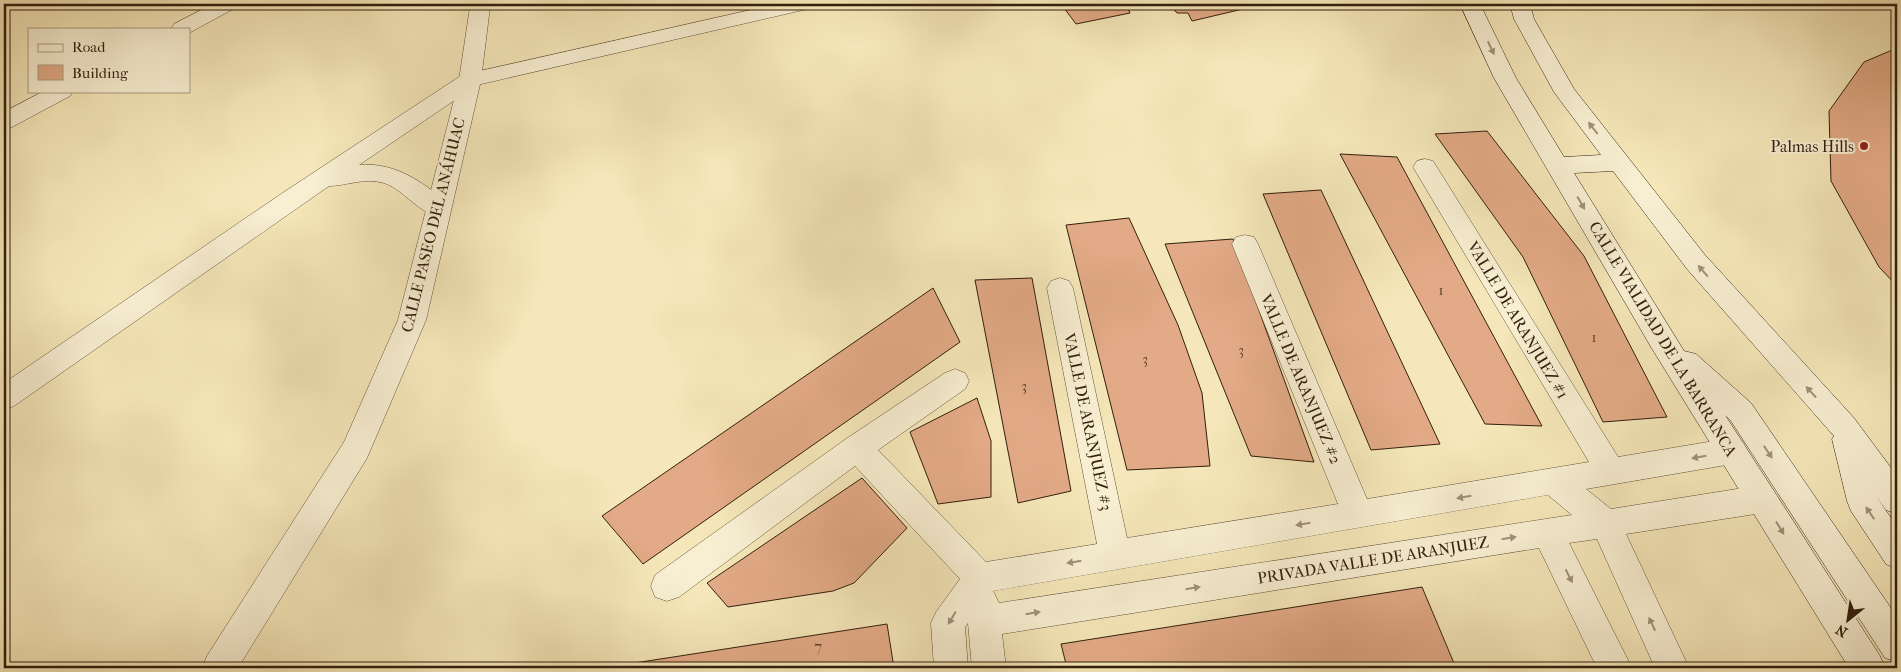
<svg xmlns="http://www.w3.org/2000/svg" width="1901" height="672" viewBox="0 0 1901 672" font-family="'IM FELL French Canon',serif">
<rect width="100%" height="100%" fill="#f5e7b9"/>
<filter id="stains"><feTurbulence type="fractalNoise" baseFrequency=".004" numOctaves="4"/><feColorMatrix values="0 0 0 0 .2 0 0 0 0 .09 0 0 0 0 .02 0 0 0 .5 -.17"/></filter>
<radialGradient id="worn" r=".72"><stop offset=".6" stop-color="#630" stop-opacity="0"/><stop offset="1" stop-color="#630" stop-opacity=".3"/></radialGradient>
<g fill="#e2aa86" stroke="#321f0d">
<path d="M1061,4H1126L1130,13L1076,24Z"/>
<path d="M1169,4H1264L1192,21L1188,13H1177Z"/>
<path d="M1897,48V286L1879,267L1831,181L1829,111L1864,62Z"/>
<path d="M1487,131L1584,256L1667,417L1603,422L1523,257L1435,134Z"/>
<path d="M1340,154L1397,157L1542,426L1485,424Z"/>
<path d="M1321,190L1440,444L1371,450L1263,194Z"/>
<path d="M1129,218L1178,325L1202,393L1210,466L1127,470L1066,225Z"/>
<path d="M1233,239L1314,462L1251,456L1165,244Z"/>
<path d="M1032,278L1071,491L1018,503L975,280Z"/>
<path d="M933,288L960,342L643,564L602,516Z"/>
<path d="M977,398L991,441V497L938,504L910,432Z"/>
<path d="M862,478L907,528L854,583L833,591L728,607L707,583Z"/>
<path d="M1422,587L1456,668H1067L1061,644Z"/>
<path d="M887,624L894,668H602Z"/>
</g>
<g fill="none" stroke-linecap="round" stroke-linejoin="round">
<g stroke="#635138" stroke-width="1">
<g id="minor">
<path d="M213,4H238L235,8L189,33V29H171L174,24Z"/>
<path d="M777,4H813L810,8L803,10L477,85L359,165C395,162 421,181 448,203L451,209L448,215C424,222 406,190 384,183C365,177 346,186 329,186L14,406L4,410V383L284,192L462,75Z"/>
<path d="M44,91H73L70,96L12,127L4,130V112Z"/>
<path d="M1425,159L1433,161L1618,457L1732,438L1743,442L1747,451L1743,460L1732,464L1586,489L1611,509L1762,485L1773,489L1777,499L1773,509L1762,513L1626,534L1689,668H1655L1597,539L1569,543L1632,668H1597L1539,548L1002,634L1006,668H972L968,623L965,627L968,668H934L931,623L936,612L960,579L855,466L679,597L667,601L655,597L651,586L655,575L846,439L945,373L955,369L965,373L969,381L965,389L878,450L986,562L1097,544L1047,288L1051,281L1060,278L1069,281L1073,288L1127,538L1338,504L1232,244L1236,237L1245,235L1254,237L1258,244L1367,499L1589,462L1413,167L1417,161ZM1548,495L1572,515L999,603L993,591Z"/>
</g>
</g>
<g stroke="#635138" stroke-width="1">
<path id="tertiary" d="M468,4H488L490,7L481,80L426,320L367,458L238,668H202L207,656L344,442L398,320L459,80L470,7Z"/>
</g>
<g stroke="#321f0d" stroke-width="1">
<path id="secondary" d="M1460,4H1480L1516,78L1564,157L1601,155L1554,92L1514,19L1510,4H1530L1534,19L1574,89L1705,255L1854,418L1897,476V514L1886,510L1876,496L1897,527V569L1886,564L1851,511L1847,501L1832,439L1834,436L1687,269L1613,171L1574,173L1684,351L1696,354L1751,403L1897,617V662L1885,658L1731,421L1725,415L1880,656L1885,668H1849L1651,347L1494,78Z"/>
</g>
<use href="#minor" fill="#f8efd2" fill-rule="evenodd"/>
<use href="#tertiary" fill="#f8efd2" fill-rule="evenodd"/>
<use href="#secondary" fill="#f8efd2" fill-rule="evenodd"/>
</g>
<defs><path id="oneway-solid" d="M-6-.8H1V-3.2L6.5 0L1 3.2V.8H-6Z" transform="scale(1.25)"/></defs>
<g fill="#9f9179">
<use href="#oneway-solid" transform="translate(1491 48) rotate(65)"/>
<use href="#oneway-solid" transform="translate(1593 128) rotate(-128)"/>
<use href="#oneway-solid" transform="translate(1581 203) rotate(60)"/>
<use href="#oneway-solid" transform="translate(1703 271) rotate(-131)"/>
<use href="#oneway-solid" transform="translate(1811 392) rotate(-133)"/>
<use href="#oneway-solid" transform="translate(1768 452) rotate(56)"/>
<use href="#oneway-solid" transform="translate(1699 457) rotate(170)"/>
<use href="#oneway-solid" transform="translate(1464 497) rotate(170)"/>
<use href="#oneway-solid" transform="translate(1870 513) rotate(-124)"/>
<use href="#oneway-solid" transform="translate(1303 524) rotate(170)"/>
<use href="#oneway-solid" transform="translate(1780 528) rotate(58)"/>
<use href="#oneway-solid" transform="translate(1509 538) rotate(-9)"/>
<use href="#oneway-solid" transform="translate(1074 562) rotate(171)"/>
<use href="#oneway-solid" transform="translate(1569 576) rotate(63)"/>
<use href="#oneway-solid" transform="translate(1193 588) rotate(-9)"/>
<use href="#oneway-solid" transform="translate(1033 613) rotate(-9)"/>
<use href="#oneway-solid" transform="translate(952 618) rotate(120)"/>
<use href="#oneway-solid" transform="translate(1652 624) rotate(-115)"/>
</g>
<circle fill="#8f2418" stroke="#f8efd2" stroke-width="2" cx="1864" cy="146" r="5"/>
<g text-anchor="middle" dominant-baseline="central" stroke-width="4" stroke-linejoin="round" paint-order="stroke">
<g font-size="14" fill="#5e422b">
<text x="1441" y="290">1</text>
<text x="1594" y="337">1</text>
<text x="1241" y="350">3</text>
<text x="1145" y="359">3</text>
<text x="1024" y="386">3</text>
</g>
<g font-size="16" fill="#321f0d" stroke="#f8efd2" text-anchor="end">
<text x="1854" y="146">Palmas Hills</text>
</g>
<g font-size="16" fill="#321f0d" stroke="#f8efd2">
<text transform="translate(433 225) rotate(-76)">CALLE PASEO DEL ANÁHUAC</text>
<text transform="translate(1518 320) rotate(59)">VALLE DE ARANJUEZ #1</text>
<text transform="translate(1663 339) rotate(59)">CALLE VIALIDAD DE LA BARRANCA</text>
<text transform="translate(1301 379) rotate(67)">VALLE DE ARANJUEZ #2</text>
<text transform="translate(1088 422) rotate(78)">VALLE DE ARANJUEZ #3</text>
<text transform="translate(1373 560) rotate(-9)">PRIVADA VALLE DE ARANJUEZ</text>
</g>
<g font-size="16" fill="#5e422b">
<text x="818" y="646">7</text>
</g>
</g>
<rect width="1901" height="672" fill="none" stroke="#f5e7b9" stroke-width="20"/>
<rect x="5" y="5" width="1891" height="662" fill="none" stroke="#321f0d" stroke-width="2.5"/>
<rect x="10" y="10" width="1881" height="652" fill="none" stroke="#321f0d"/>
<rect x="28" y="28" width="162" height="65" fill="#f8efd2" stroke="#a99c83"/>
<rect x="38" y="44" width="25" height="8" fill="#f8efd2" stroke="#a99c83"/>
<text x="72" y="52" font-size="15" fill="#321f0d">Road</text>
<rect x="38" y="65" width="25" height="15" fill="#e2aa86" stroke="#a99c83"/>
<text x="72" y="78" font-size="15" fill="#321f0d">Building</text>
<g transform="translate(1848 620) rotate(210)" stroke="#f8efd2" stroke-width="4" paint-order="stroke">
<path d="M0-4L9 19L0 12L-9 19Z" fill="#321f0d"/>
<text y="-8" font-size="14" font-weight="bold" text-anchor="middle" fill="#321f0d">N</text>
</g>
<rect width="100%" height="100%" filter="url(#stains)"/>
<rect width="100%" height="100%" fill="url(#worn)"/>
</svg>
